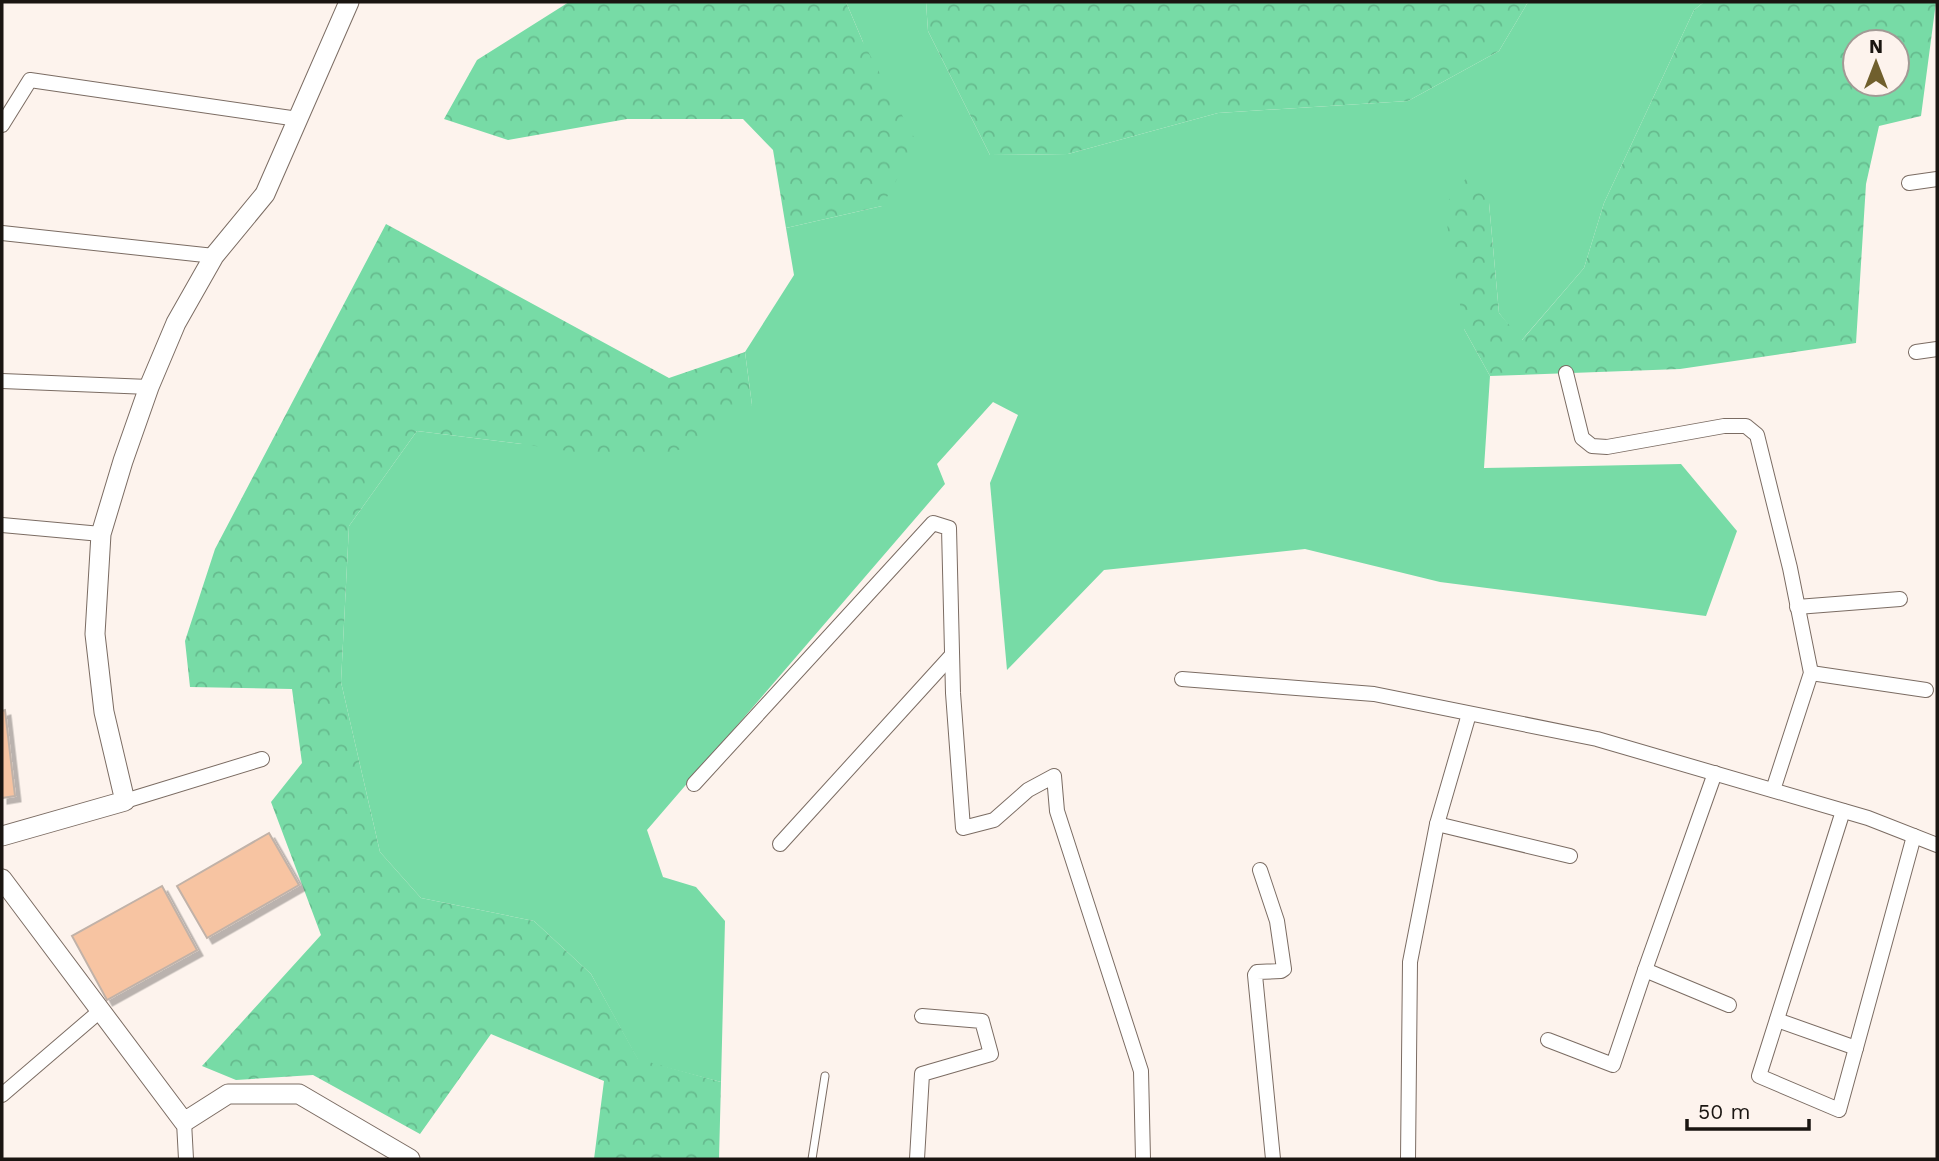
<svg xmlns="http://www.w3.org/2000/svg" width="1939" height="1161" viewBox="0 0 1939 1161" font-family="'Work Sans',sans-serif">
<defs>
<pattern id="forest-crowns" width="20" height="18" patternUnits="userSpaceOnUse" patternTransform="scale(1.75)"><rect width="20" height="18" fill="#77dba6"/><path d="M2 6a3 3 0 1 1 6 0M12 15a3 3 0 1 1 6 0" fill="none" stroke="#66bb8e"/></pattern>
<filter id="shadow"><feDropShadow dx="5.5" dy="5.5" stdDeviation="0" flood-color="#0004"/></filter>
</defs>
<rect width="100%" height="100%" fill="#fdf3ed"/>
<path fill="#77dba6" d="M846,2H926L928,31L990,155L1068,154L1218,113L1408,101L1499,51L1528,2H1704L1694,10L1604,203L1584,268L1521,341L1499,313L1489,203L1464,329L1490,376L1484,468L1681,464L1737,531L1706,616L1440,582L1305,549L1104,570L1007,670L990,483L1018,415L993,402L937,464L945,484L647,830L663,877L696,887L725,921L721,1082L638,1060L591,974L534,921L421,898L380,852L341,682L349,526L417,431L522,444L752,405L745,352L794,275L786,228L882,206L863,42Z"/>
<g fill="url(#forest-crowns)" fill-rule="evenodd">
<path d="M569,2H846L863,42L917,143L882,206L786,228L773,150L743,119H627L508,140L444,119L477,60Z"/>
<path d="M926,2H1528L1499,51L1408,101L1218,113L1068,154L990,155L928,31Z"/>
<path d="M1704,2H1936L1921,116L1879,126L1866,184L1856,343L1680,369L1490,376L1464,329L1444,206L1468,176L1489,203L1499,313L1522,340L1584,268L1604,203L1694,10ZM1855,42H1897V84H1855Z"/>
<path d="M386,224L669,378L745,352L752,405L694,445L640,462L522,444L417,431L349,526L341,682L380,852L421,898L534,921L591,974L638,1059L721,1082L719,1159H594L604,1081L491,1034L420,1134L313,1075L236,1080L202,1066L321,935L271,802L302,763L292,689L190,687L185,641L215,549Z"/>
</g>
<g fill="#f7c4a2" stroke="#c1b2a8" stroke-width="2" filter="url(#shadow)">
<path d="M5,710L15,796L2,798V711Z"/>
<path d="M269,833L299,885L207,938L177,886Z"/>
<path d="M162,886L197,950L107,1000L72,936Z"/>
</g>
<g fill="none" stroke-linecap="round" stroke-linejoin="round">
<g stroke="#7b6c63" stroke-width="9">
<path id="lane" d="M812,1159L825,1076"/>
</g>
<g stroke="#7b6c63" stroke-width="16">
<g id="street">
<path d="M2,125L30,80L298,119"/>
<path d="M1909,183L1937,179"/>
<path d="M2,233L214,256"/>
<path d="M1916,352L1937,349"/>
<path d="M1566,373L1582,438L1592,446L1607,447L1724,426H1746L1757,435L1790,568L1811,673L1773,790"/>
<path d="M2,381L149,387"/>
<path d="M2,525L101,534"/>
<path d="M1797,607L1900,599"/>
<path d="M1811,673L1926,690"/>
<path d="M1182,679L1374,694L1597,739L1868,818L1937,845"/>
<path d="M694,784L933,523L949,528L953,693L963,828L994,820L1028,790L1054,776L1057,811L1141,1071L1143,1159"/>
<path d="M125,801L262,759"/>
<path d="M1843,811L1759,1076L1839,1110L1914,836"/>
<path d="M1437,824L1570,856"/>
<path d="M780,844L952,655"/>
<path d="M1260,870L1277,921L1284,969L1281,971L1257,972L1255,975L1273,1159"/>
<path d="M1645,970L1729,1005"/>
<path d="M1777,1020L1856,1048"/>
<path d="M1548,1040L1613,1065L1645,970L1715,773"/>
<path d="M2,1095L100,1011"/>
<path d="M184,1122L186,1159"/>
<path d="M917,1159L922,1074L991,1054L982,1021L922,1016"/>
<path d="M1408,1159L1410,962L1437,824L1469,714"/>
</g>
</g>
<g stroke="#7b6c63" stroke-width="21">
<g id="secondary">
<path d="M2,836L125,801L104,712L95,634L101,534L123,461L149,387L176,323L214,256L265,194L349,2"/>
<path d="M2,879L184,1122L228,1094H299L410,1159"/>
</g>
</g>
<use href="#lane" stroke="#fff" stroke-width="7"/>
<use href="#street" stroke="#fff" stroke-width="14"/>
<use href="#secondary" stroke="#fff" stroke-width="19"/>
</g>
<rect width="1939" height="1161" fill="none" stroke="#1a1511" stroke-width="7"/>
<g transform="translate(1876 63)"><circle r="33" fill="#fdf3ed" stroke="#a29a95" stroke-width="2"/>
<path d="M0-5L12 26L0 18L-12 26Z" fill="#705f2d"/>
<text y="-10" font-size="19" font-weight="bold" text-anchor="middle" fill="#1a1511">N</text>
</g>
<path d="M1687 1119v10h122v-10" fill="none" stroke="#1a1511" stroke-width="3.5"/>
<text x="1698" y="1119" font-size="21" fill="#1a1511" stroke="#fdf3ed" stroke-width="5" paint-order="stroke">50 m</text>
</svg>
